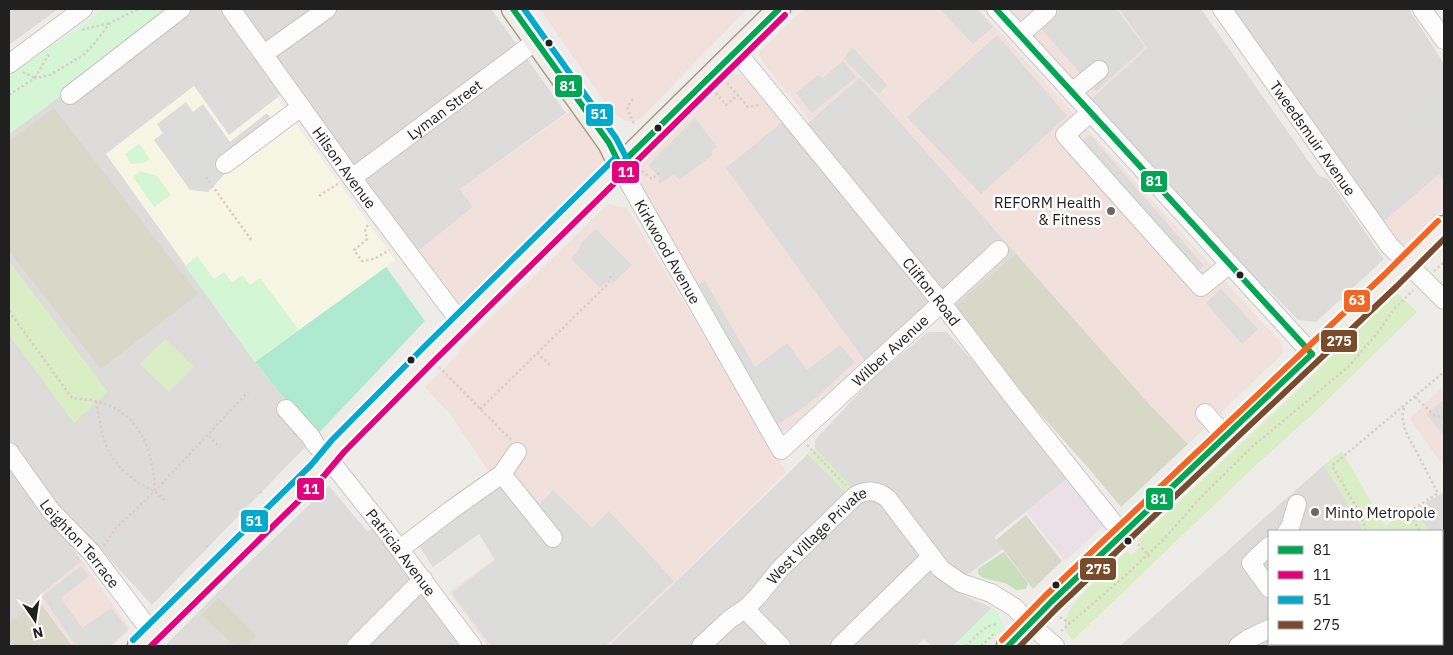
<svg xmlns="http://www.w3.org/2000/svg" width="1453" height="655" viewBox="0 0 1453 655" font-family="'IBM Plex Sans',sans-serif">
<rect width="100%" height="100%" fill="#eeece8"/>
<g fill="#dddcda">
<path d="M9,9H58L9,45Z"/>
<path d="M178,9H491L566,113L460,189L473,207L411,257L285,85L277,98L229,135L194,86L106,154L255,362L315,437L152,605L92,540L69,520L54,503L9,441V134Z"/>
<path d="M1119,9H1201L1319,176L1328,179L1384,259L1316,322L1298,320L1269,290L1266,292L1091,99L1147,48Z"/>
<path d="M1232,9H1409L1444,64V182L1440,175L1383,222Z"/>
<path d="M860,77L1148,403L1085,464L941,302L864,360L725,168L789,116L801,129Z"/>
<path d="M928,332H947L1074,473L994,537L1003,549L970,573L963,575L947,564L888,499L855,496L815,448V440L874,377Z"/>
<path d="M808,454L855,502L862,498L879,501L937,576L965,596L992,608L953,646H931L924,639L916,646H609Z"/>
<path d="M9,464L52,519L82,561L35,599L56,629L9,646Z"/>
<path d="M1324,465L1358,520L1363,531H1269V644H1442V531H1380L1444,492V646H1120Z"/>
<path d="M329,486L368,532L379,522L472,646H165L215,595Z"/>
</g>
<g fill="#f1e0dc">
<path d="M540,9H747L641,118L634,121H626L612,112Z"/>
<path d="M804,9H979L1282,344L1283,353L1188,444L1148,403L860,77L810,121L762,61L759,52Z"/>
<path d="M1010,9H1119L1147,48L1091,99Z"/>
<path d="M730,74L743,75L781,123L726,168L864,360L800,420L782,432L645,193L642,187L638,168Z"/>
<path d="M581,104L620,165L461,323L411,257L473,207L460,189Z"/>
<path d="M1439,174L1444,182V208L1410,241L1404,244L1398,242L1383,222Z"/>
<path d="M608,204L627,208L786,472L609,646H488L449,592L497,557L490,473L450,414L425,387L458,354L462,346Z"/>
<path d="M1444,386V467L1410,419Z"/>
<path d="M82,561L130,629L113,646H34L56,629L34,600Z"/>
</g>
<path fill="#ece0e7" d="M1067,479L1103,526L1065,561L1026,511Z"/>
<path fill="#f7f6e4" d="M194,86L229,135L277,98L395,260L386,267L425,321L315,437L255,362L106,154Z"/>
<g fill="#dcdcda">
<path d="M940,9H976L993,27L973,44Z"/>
<path d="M1043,9H1116L1145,47L1096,91L1032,18Z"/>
<path d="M997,35L1067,116L981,194L907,117Z"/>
<path d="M852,47L887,85L879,94L844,59Z"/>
<path d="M843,61L856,77L812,113L796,93L818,75L823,78Z"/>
<path d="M1444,87V125L1433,133L1429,128L1416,137L1407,124L1419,116L1413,108Z"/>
<path d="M186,102L193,112L203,104L230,142L267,113L281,131L229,169L208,192L190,190L154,140L163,133L157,124Z"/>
<path d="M695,118L717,147L711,151L713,155L679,180L674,174L660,184L658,181L660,179L649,165Z"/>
<path d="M1090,135L1204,266L1185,278L1072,150Z"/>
<path d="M596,229L632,265L612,284L608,280L600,288L571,258L579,250L581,243Z"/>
<path d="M705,281L755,367L787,343L807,370L840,345L855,362L810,403L774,427L693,288Z"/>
<path d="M1221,289L1258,329L1242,344L1206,303Z"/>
<path d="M1444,399V435L1427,415Z"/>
<path d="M510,472L540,504L553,490L592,528L609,511L674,581L605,646H491L452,593L495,560L479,534L433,567L417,543Z"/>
<path d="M1281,513L1287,520L1286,531H1269V597L1261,604L1235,568L1236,555Z"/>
<path d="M81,566L89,576L61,598L82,628L111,608L128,629L110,646H76L42,596Z"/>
<path d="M925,576L933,583L912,606L903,597Z"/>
<path d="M779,582L785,590L766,613L760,605Z"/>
</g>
<g fill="#d8d8c9">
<path d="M54,108L198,294L101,369L9,251V141Z"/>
<path d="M1016,254L1148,403L1188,444L1121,507L1085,464L949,311Z"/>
<path d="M1026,515L1062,561L1033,589L996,540Z"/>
<path d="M219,598L257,636L246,646H235L201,615Z"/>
<path d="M41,604L72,646H9V623L28,609Z"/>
</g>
<g fill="#daeec5">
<path d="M9,261L108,392L74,423L9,335Z"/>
<path d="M1396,292L1417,312L1313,414L1254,467L1073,640C1050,621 1082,595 1096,581C1106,571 1116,561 1126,551L1131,555L1142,545L1138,540L1292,396Z"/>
<path d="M165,339L194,367L169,392L140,364Z"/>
<path d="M815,448L849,484L852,489L846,493L808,454Z"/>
<path d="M1342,451L1385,526L1414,507L1429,531H1363L1358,520L1324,465Z"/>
<path d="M1442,553L1444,558V646H1430L1429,644H1442Z"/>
</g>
<path fill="#c7dfbb" d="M1004,552L1028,583L1026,589L1016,590L1005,583L983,578L978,574V569Z"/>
<g fill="#d5f6d5">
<path d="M105,9H175L9,134V76Z"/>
<path d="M139,143L150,159L144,163L131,164L125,154Z"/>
<path d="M140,171L157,176L171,195L154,207L133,177Z"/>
<path d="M197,256L214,279L224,272L232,282L242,275L250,285L260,278L299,330L255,362L185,266Z"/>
<path d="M992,608L998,612L1004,629L985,646H953Z"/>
</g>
<path fill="#b0e9d2" d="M386,267L425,321L315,437L255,362Z"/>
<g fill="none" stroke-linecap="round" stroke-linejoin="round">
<g stroke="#c7c6c4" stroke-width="20">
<g id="minor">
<path id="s1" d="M231,9L352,178L461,323"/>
<path d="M996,9L1312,354"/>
<path id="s2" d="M1222,9L1389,245L1444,300"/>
<path d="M1422,9L1444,40"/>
<path d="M1020,35L1047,11L1046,9"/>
<path id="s3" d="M736,51L941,302L1011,394L1123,535"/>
<path d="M264,54L327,9"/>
<path d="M9,64L83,9"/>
<path d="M1072,92L1099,70"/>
<path d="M70,95L181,9"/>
<path d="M1091,112L1065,135L1201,287L1230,264"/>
<path d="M225,164L301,107"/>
<path id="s4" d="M620,165L632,188L781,450L999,250"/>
<path id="s5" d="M352,178L536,41"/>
<path id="s6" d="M286,409L311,437L315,444L328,458L385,530L472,646"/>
<path d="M1205,413L1226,437"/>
<path id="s7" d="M9,452L51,511L91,552L152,633"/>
<path d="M502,474L553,538"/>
<path d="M1287,531L1290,528L1297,504"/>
<path d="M1269,546L1251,563L1269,588"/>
<path d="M400,549L451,510L502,474L517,452"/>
<path d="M745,609L781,646"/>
<path d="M1279,644L1284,646"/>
<path d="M356,646L423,579"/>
<path id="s8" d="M701,646L730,619L745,609L758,596L780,569L855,496C866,489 878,490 888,499L941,569L961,583L991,593L1014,607L1030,624L1055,646"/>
<path d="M840,646L931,557"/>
<path d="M1238,646L1248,639L1269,629"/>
<path d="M1299,646L1304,644"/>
</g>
</g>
<g stroke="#a59b84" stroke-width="25">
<g id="major">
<path d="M513,9L609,143L620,165"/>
<path d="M139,646L317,471L338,446L428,355L779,9"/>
<path d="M1008,646L1051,602L1391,280L1444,227"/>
</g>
</g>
<g stroke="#dccdca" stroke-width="2.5" stroke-dasharray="2.5 2.5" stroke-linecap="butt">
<path d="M82,30L110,23"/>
<path d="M23,72L35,78"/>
<path d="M35,78L49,54"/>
<path d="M727,83L748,107L760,105"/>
<path d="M716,93L726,105L738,95"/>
<path d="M9,95L35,78L50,75L82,56L94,44L110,23L138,9"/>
<path d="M633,99L627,107L634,124"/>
<path d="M642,171L652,179L661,172"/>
<path d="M206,177L252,241"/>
<path d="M319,196L339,183"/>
<path d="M368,225L365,229L367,239L354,250L362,261L374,259L389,250"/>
<path d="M1434,271L1444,262"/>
<path d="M9,311L72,398C80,399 88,399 95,401C141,412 153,450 155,491"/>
<path d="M537,353L550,365"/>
<path d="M439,367L511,440"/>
<path d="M1415,397L1435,416L1444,418"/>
<path d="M96,401C103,440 104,459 139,483C149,489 156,491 164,500"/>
<path d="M1404,408L1402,416L1405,430L1438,493L1414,509L1410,514"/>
<path d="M480,409L608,284L611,275"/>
<path d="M209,436L220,448"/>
<path d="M807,445L846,486"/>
<path d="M260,491L262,494"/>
<path d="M1408,511L1420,531"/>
<path d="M1366,531L1361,515L1332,466L1444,372"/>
<path d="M1138,544L1151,558"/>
<path d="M206,545L209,548"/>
<path d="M104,546L116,528L155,491L248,392"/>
<path d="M1442,569L1444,574"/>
<path d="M1060,617L1069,623"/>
<path d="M1061,631L1125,576L1163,540L1202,496L1253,446L1347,368L1376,335L1394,309L1413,290"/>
<path d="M1437,644L1439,646"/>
<path d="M966,646C974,639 985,623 997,625"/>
<path d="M981,646L995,633"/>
<path d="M1331,646L1335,644"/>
<path d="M1415,646L1419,644"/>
</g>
<use href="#minor" stroke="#fcfcfc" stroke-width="18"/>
<use href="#major" stroke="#f1ece5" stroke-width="22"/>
<g stroke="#fff" stroke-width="10">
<g id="bus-1">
<path d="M513,9L609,143L620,165"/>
<path d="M996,9L1312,354"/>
<path d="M620,165L779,9"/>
<path d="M1008,646L1051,602L1312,354"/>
</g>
</g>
<g stroke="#fff" stroke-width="10">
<path id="bus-2" d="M151,646L323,477L344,452L434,361L785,15"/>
</g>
<g stroke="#fff" stroke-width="10">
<g id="bus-3">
<path d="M524,9L616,138L628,161"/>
<path d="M133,640L311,465L332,440L422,349L614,159"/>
</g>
</g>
<g stroke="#fff" stroke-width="10">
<path id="bus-4" d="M1020,646L1057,608L1397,286L1444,239"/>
</g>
<g stroke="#fff" stroke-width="10">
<path id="bus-5" d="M1002,640L1045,596L1385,274L1438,221"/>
</g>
<use href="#bus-1" stroke="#00a651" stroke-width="6"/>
<use href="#bus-2" stroke="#e5007d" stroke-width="6"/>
<use href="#bus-3" stroke="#00a9ce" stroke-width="6"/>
<use href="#bus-4" stroke="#7a4b2a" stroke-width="6"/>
<use href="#bus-5" stroke="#f26522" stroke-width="6"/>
</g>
<g fill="#202020" stroke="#fff" stroke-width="2">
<circle cx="549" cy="43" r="4.5"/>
<circle cx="658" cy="128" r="4.5"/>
<circle cx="1240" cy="275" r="4.5"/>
<circle cx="411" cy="360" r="4.5"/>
<circle cx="1128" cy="541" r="4.5"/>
<circle cx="1056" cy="585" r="4.5"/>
</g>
<g fill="#686766" stroke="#fff" stroke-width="2">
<circle cx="1111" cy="211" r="5"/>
<circle cx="1315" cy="512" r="5"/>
</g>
<g text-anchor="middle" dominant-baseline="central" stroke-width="5" stroke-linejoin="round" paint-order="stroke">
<g font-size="15" fill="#202020" stroke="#fff">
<text stroke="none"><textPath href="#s5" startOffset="115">Lyman Street</textPath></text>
<text stroke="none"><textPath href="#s2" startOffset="158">Tweedsmuir Avenue</textPath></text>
<text stroke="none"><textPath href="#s1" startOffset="195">Hilson Avenue</textPath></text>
<text stroke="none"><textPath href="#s4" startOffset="99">Kirkwood Avenue</textPath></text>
<text stroke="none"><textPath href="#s3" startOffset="310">Clifton Road</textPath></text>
<text stroke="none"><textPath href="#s4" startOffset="475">Wilber Avenue</textPath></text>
<text stroke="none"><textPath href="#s8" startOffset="161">West Village Private</textPath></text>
<text stroke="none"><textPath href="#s7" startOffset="116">Leighton Terrace</textPath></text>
<text stroke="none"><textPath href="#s6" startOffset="184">Patricia Avenue</textPath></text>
</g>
<g font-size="15" fill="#202020" stroke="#fff" text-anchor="end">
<text x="1101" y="202">REFORM Health<tspan x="1101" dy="17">&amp; Fitness</tspan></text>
<text x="1325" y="512" text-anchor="start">Minto Metropole</text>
</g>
</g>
<g stroke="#fff" stroke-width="2">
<rect x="554" y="74" width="29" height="24" rx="5" fill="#00a651"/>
<rect x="585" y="103" width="29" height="24" rx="5" fill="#00a9ce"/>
<rect x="611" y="160" width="29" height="24" rx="5" fill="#e5007d"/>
<rect x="1140" y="170" width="28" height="23" rx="5" fill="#00a651"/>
<rect x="1343" y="289" width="28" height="24" rx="5" fill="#f26522"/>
<rect x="1320" y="329" width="38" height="24" rx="5" fill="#7a4b2a"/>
<rect x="296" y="477" width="29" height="24" rx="5" fill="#e5007d"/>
<rect x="1145" y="487" width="29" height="24" rx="5" fill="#00a651"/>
<rect x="240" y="509" width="29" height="24" rx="5" fill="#00a9ce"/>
<rect x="1079" y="557" width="38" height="24" rx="5" fill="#7a4b2a"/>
</g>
<g font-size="14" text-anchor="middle" font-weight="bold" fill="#fff">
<text x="568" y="91">81</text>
<text x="599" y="119">51</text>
<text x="626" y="177">11</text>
<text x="1154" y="186">81</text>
<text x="1357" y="305">63</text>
<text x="1339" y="346">275</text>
<text x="311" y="494">11</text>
<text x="1159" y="504">81</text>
<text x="254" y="526">51</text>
<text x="1098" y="574">275</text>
</g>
<rect width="1453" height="655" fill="none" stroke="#202020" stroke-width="20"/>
<rect x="1268" y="530" width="175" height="115" fill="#ffffff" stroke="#a6a6a6"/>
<rect x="1278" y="546" width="25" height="8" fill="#00a651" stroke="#a6a6a6"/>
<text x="1313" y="555" font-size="15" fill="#202020">81</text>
<rect x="1278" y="571" width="25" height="8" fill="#e5007d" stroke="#a6a6a6"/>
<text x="1313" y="580" font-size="15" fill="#202020">11</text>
<rect x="1278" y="596" width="25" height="8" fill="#00a9ce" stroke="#a6a6a6"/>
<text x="1313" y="605" font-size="15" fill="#202020">51</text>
<rect x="1278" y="621" width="25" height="8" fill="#7a4b2a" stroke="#a6a6a6"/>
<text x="1313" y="630" font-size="15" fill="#202020">275</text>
<g transform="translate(35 620) rotate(167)" stroke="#ffffff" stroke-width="4" paint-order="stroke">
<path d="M0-4L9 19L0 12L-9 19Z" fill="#202020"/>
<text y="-8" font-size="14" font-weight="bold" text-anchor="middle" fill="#202020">N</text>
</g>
</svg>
